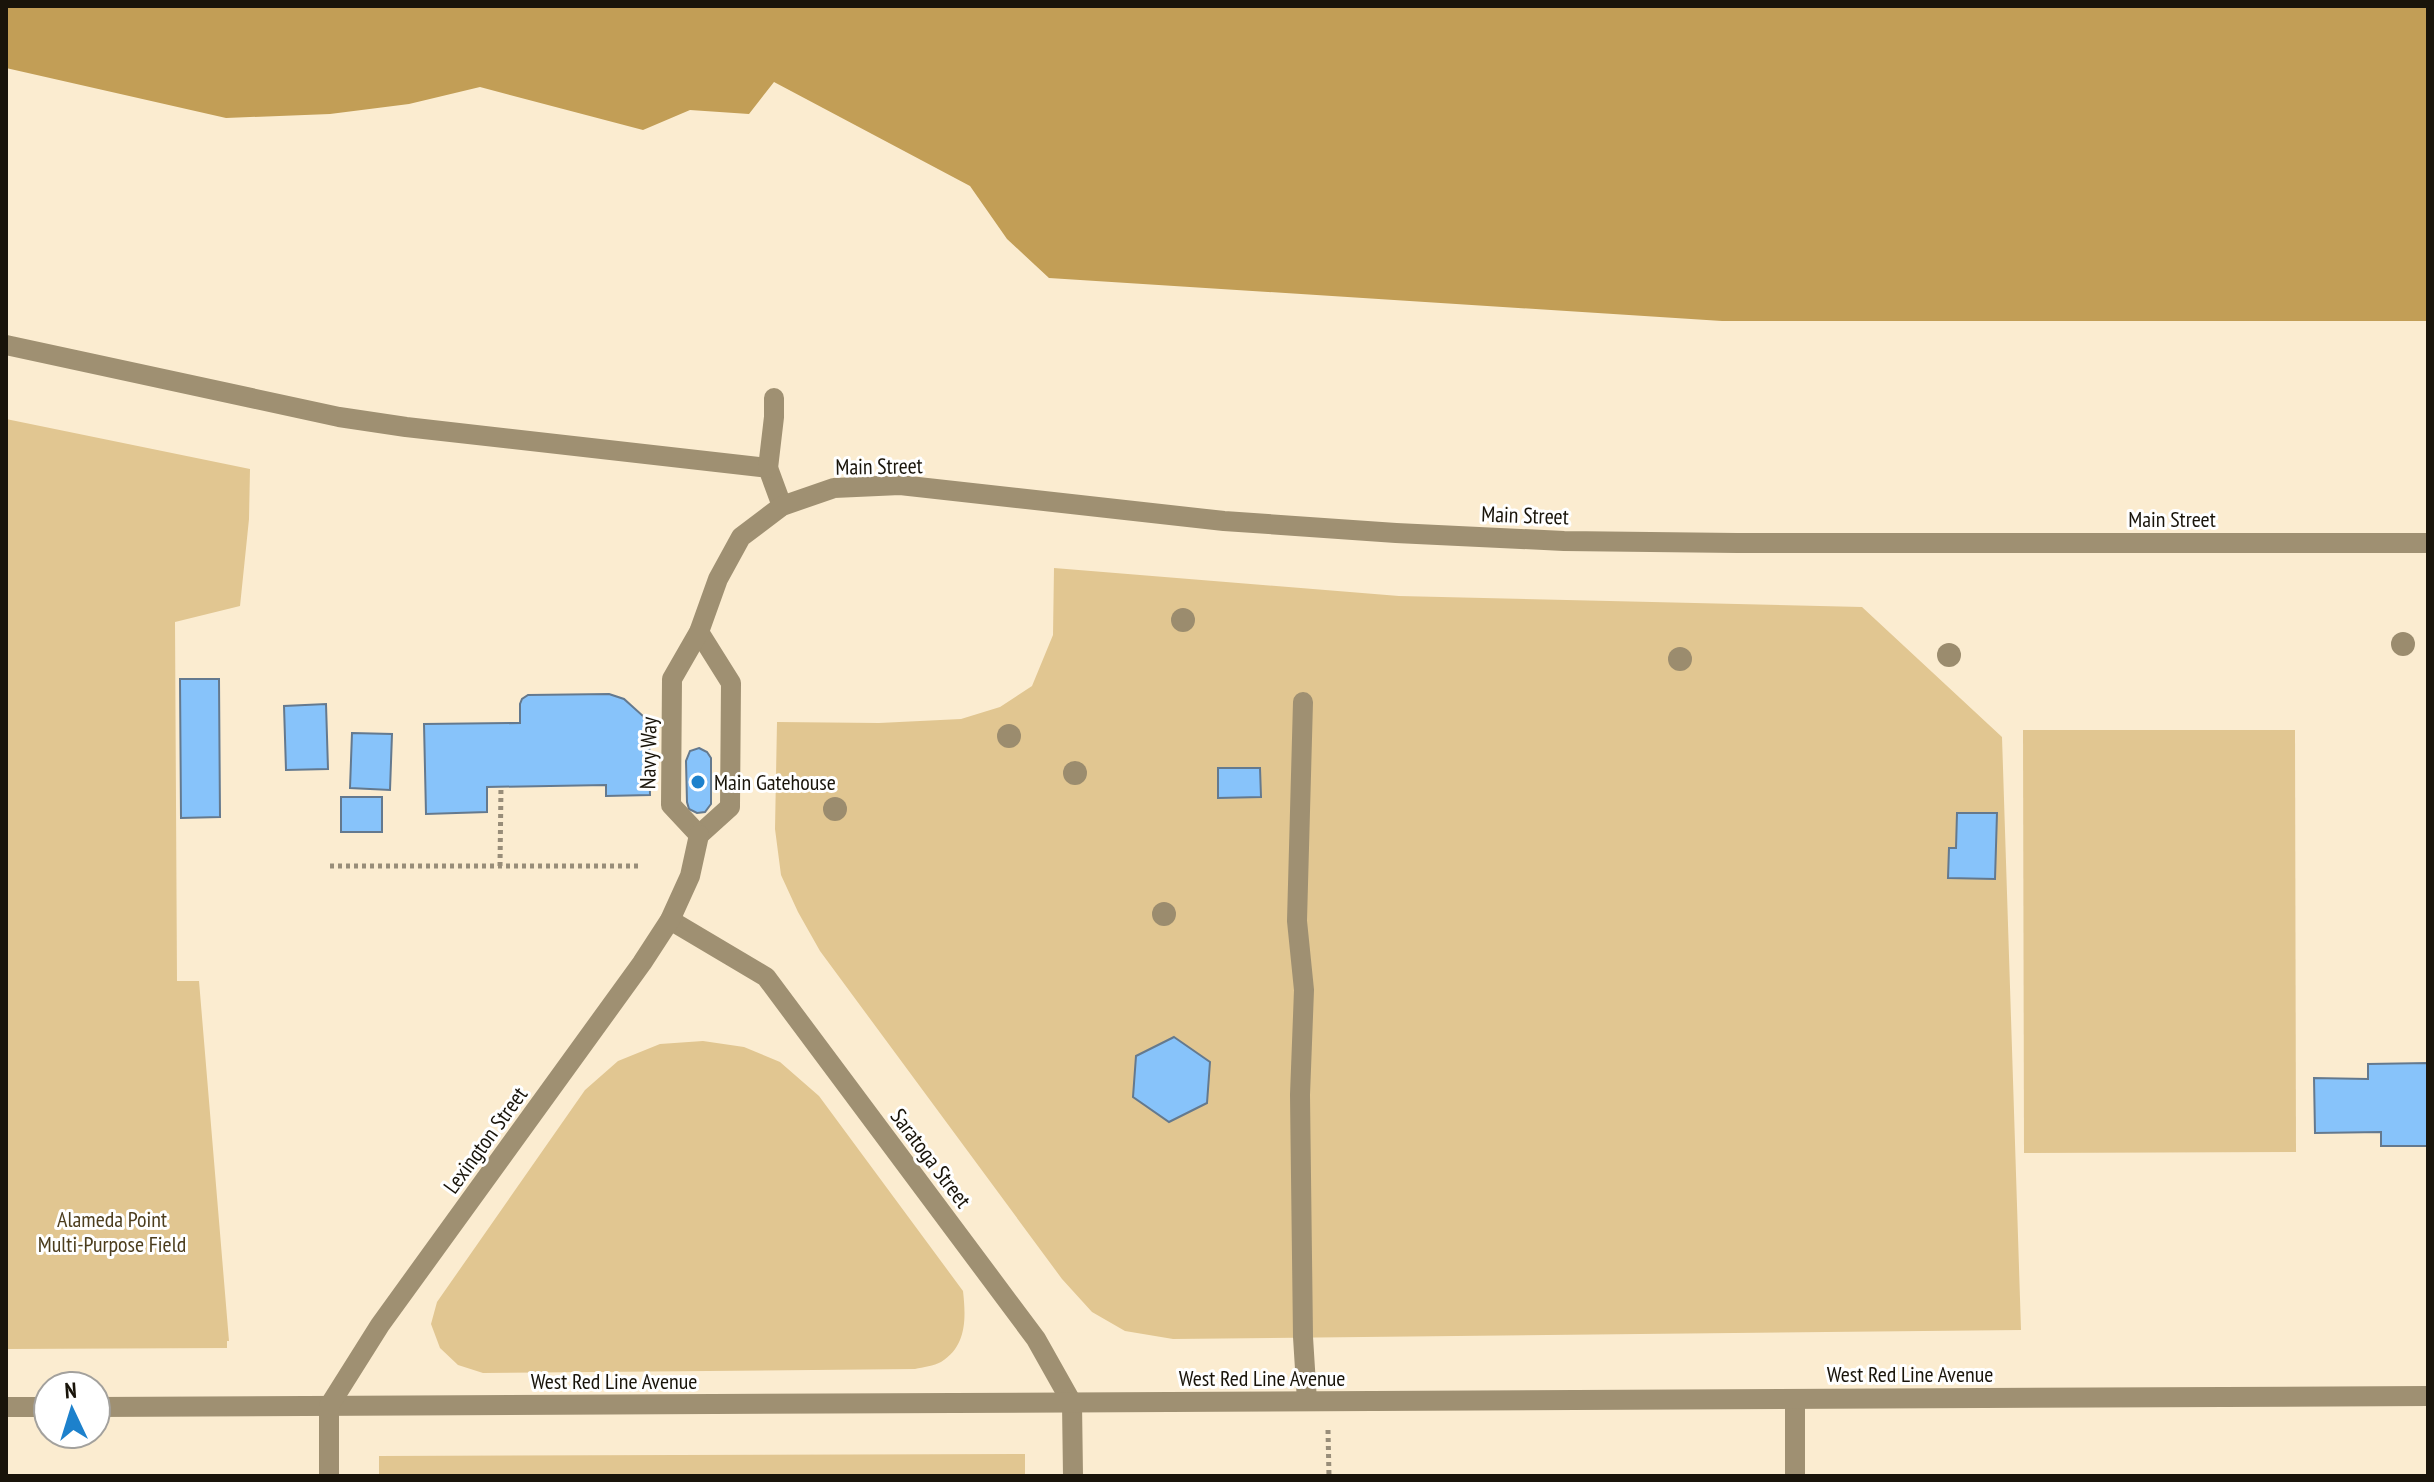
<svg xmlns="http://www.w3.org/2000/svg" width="2434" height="1482" viewBox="0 0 2434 1482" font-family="'PT Sans Narrow',sans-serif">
<rect width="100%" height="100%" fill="#fbecd0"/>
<g fill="#e1c691">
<path d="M6,419L250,469L249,519L240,606L175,622L177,981H199L229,1341H227V1348L6,1349Z"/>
<path d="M1054,568L1399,596L1862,607L2002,737L2021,1330L1173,1339L1125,1331L1092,1312L1062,1279L820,951L798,912L781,875L775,829L777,722L879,723L961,719L1000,707L1032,686L1053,635Z"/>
<path d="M2023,730H2295L2296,1152L2024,1153Z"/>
<path d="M703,1041L744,1047L780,1062L819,1096L963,1291C966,1318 967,1346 941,1362C934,1366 923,1367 915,1369L483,1373L458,1365L440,1348L431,1324L437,1302L585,1090L618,1061L660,1044Z"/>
<path d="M1025,1454V1476H379V1456Z"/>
</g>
<path fill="#c29e56" d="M6,6H2428V321H1722L1049,278L1007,239L970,186L774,82L749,114L690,110L643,130L480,87L409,104L330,114L226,118L6,68Z"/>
<g fill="#87c3fa" stroke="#64798e" stroke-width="2">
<path d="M180,679H219L220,817L181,818Z"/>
<path d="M609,694L624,699L643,716L649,729L650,795L606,796V785L487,787V812L426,814L424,724L520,723V704L522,699L528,695Z"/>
<path d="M326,704L328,769L286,770L284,706Z"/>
<path d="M352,733L392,734L390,790L350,788Z"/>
<path d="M699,748L707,752L711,758V804L705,812L697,813L689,809L687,802L686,761L690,751Z"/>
<path d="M1218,768H1260L1261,797L1218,798Z"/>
<rect x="341" y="797" width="41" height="35"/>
<path d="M1957,813H1997L1995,879L1948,878L1949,848H1956Z"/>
<path d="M1174,1037L1210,1062L1207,1103L1169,1122L1133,1097L1136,1056Z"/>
<path d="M2428,1063V1146H2381V1132L2315,1133L2314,1078L2368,1079V1064Z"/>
</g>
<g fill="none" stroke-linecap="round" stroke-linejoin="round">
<g stroke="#988d79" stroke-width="5" stroke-dasharray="4 4" stroke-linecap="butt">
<path d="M330,866H638"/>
<path d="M500,866L501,787"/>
<path d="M1328,1430L1329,1476"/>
</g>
<g stroke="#9f9072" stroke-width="20">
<path d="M6,345L339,417L406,427L768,468L782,506"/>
<path d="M768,468L774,417V398"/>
<path d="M699,632L731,683L730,807L699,835"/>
<path d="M1303,702L1297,921L1304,990L1300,1095L1303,1337L1307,1401"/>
<path d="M699,835L671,805L672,679L699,632L718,579L741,537L782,506L834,488L900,485L1224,521L1396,533L1564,541L1737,543H2428"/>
<path d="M670,920L766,977L1036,1339L1072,1403L1073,1476"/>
<path d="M1795,1399V1476"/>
<path d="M6,1407H48"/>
<path d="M96,1407L2428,1396"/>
<path d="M329,1476V1406L380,1325L642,963L670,920L690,876L699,835"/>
</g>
</g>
<g fill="#9b8c6e">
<circle cx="1183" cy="620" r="12"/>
<circle cx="2403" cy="644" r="12"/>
<circle cx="1949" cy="655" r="12"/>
<circle cx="1680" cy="659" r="12"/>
<circle cx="1009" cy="736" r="12"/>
<circle cx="1075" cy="773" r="12"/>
<circle cx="835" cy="809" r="12"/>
<circle cx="1164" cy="914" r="12"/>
</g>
<circle fill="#1d81cc" stroke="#fff" stroke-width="3" cx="698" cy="782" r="8"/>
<g text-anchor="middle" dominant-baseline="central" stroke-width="6" stroke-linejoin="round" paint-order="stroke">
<g font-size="22" fill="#19140a" stroke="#fff">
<text transform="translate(879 466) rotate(-1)">Main Street</text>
<text transform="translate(1525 515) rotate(2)">Main Street</text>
<text x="2172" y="519">Main Street</text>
<text transform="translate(648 753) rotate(-89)">Navy Way</text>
<text transform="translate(485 1140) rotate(-54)">Lexington Street</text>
<text transform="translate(931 1158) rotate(53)">Saratoga Street</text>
<text x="1910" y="1374">West Red Line Avenue</text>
<text x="1262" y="1378">West Red Line Avenue</text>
<text x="614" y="1381">West Red Line Avenue</text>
</g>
<g font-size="22" fill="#19140a" stroke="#fff" text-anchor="start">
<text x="714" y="782">Main Gatehouse</text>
</g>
<g font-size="22" fill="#4c3d1d" stroke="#fff">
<text x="112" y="1219">Alameda Point<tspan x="112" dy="25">Multi-Purpose Field</tspan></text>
</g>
</g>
<rect width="2434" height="1482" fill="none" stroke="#19140a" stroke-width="16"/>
<g transform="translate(72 1410) rotate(356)"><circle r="38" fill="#ffffff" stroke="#a3a19d" stroke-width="2"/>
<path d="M0-6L14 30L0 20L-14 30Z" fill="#1d81cc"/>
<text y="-12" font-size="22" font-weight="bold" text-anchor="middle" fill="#19140a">N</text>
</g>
</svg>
